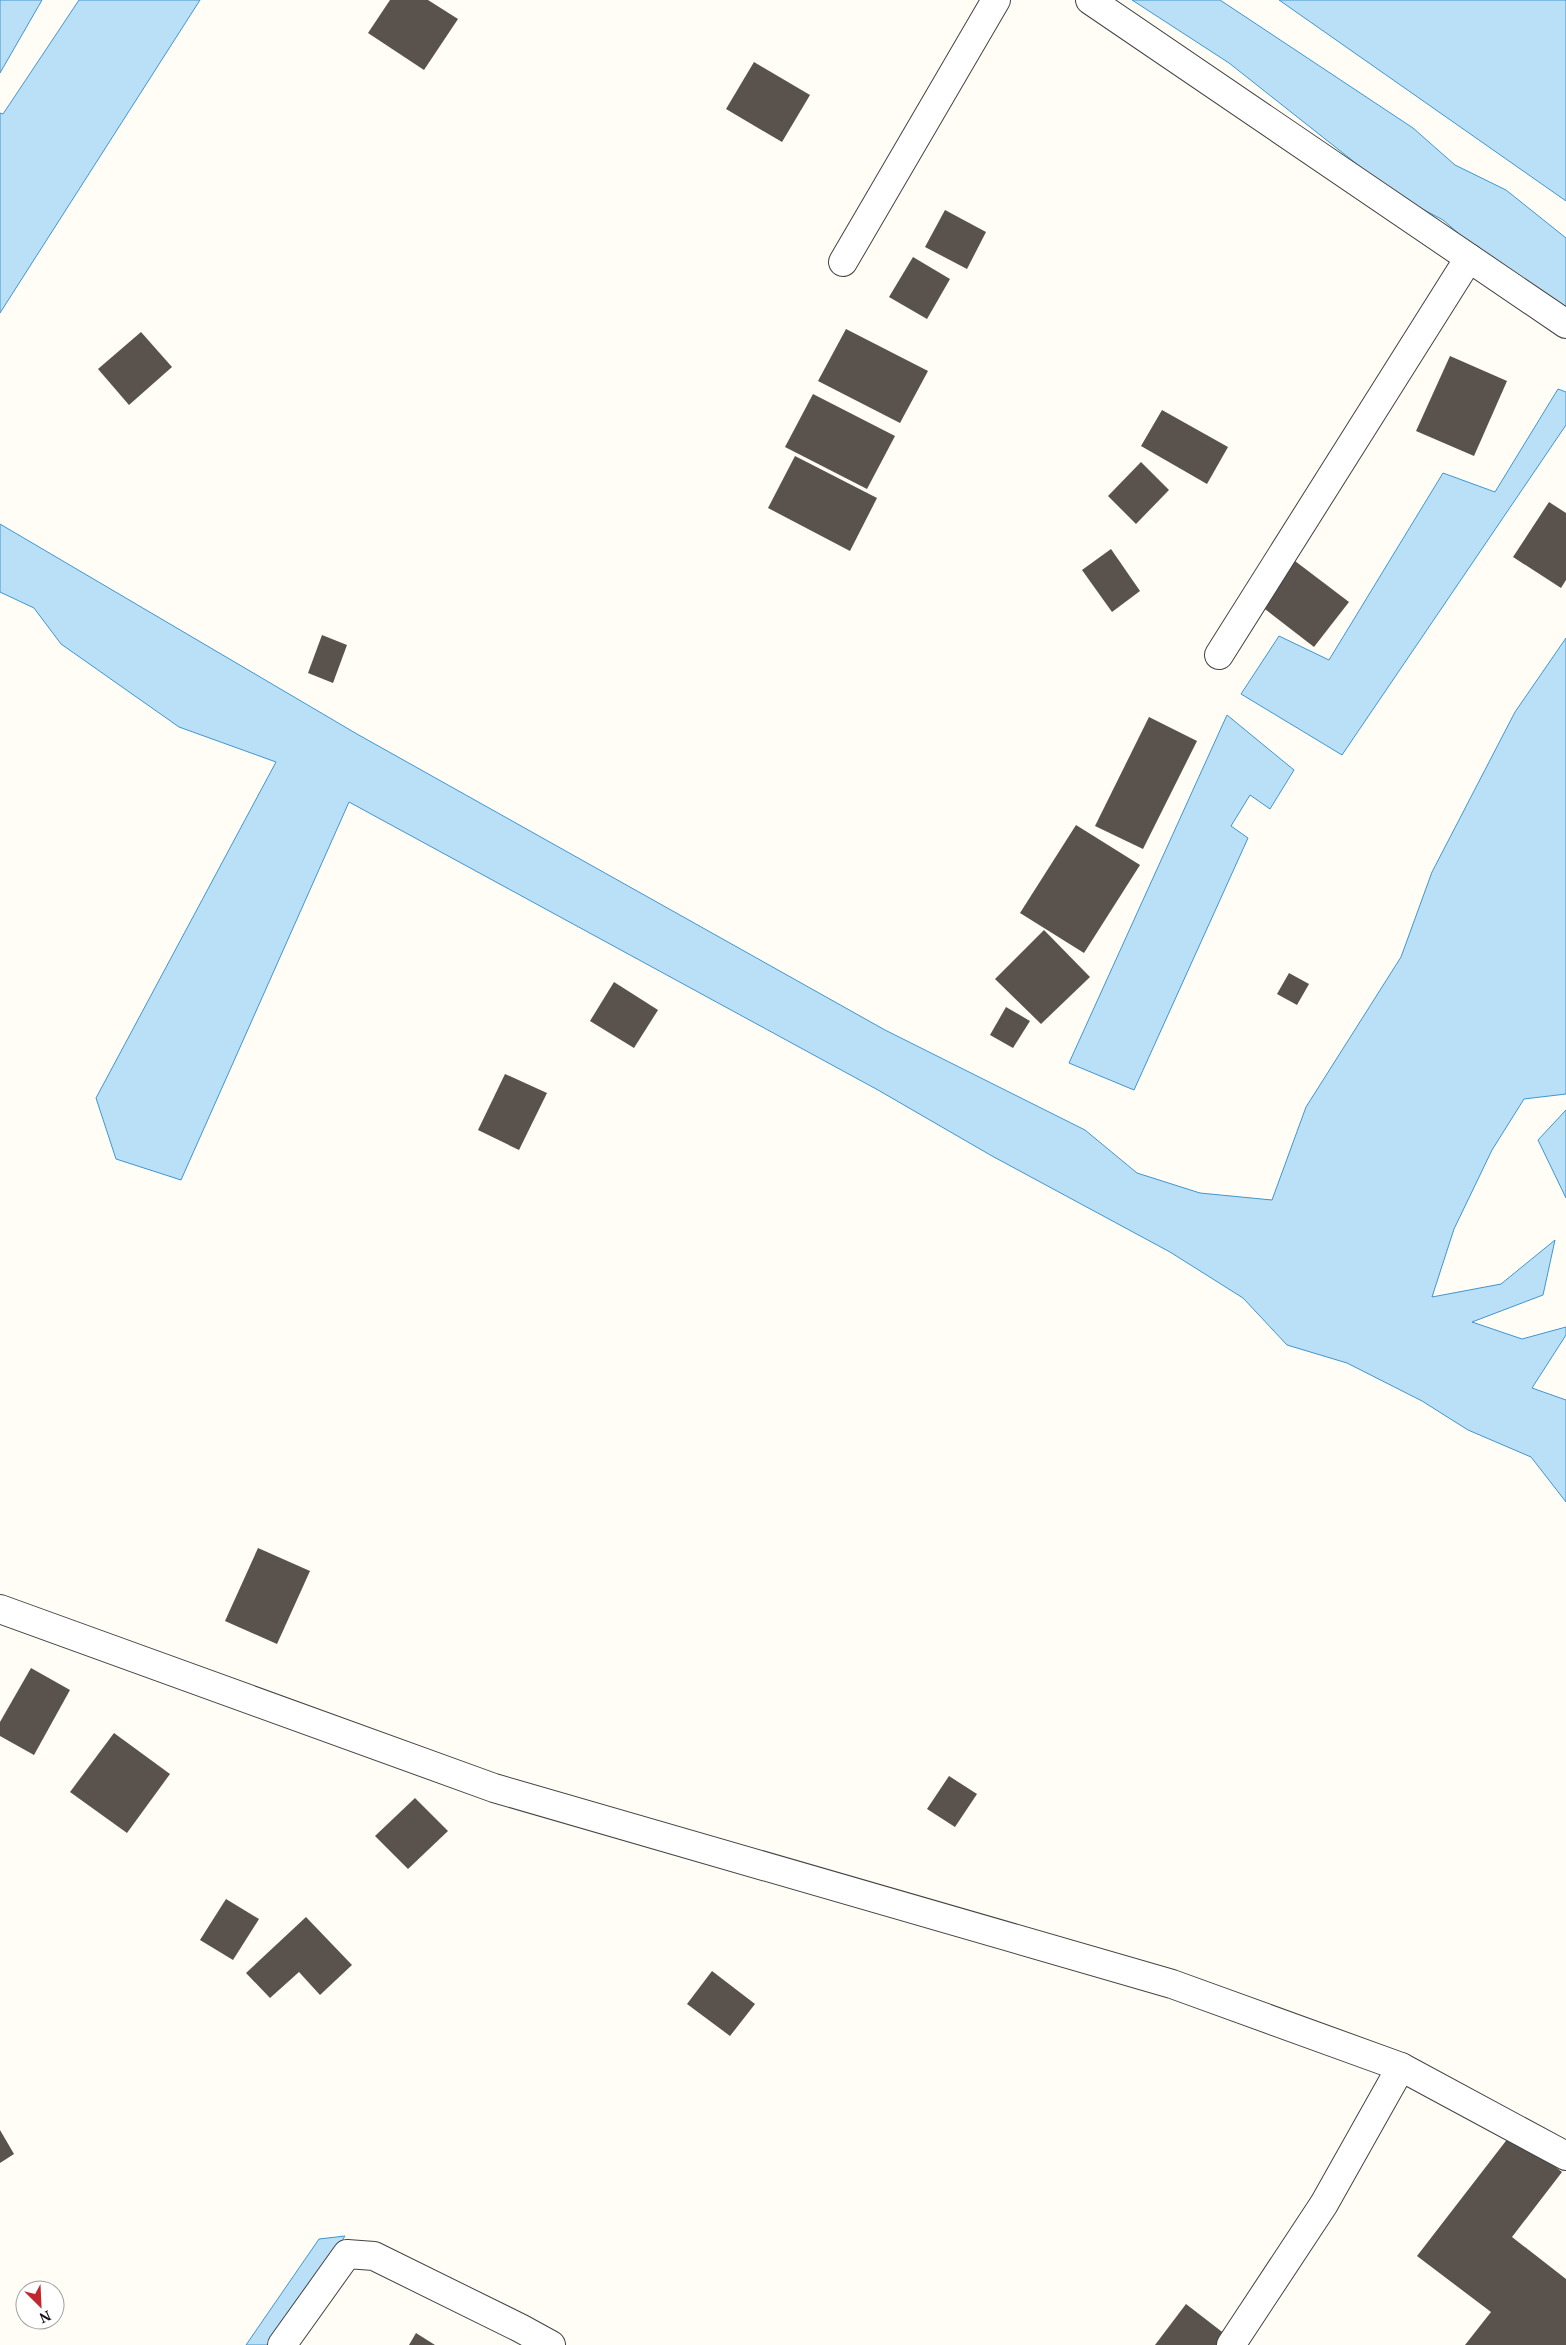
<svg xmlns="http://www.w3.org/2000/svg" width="1566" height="2345" viewBox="0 0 1566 2345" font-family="'PT Serif',serif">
<rect width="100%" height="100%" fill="#fffdf5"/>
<g fill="#b9e0f7" stroke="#3f96cf">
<path d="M0,0H42L0,73Z"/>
<path d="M79,0H200L0,313V113L3,114Z"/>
<path d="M1132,0H1220L1413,128L1455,165L1506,190L1566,238V308L1540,289L1495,265L1443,220L1396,195L1229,63Z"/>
<path d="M1279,0H1566V201Z"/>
<path d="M1558,389L1566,392V425L1342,755L1241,694L1279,636L1329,660L1443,473L1495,492Z"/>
<path d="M0,524L357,734L885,1030L1085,1130L1137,1173L1200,1193L1272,1200L1306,1107L1401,957L1432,872L1515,712L1566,638V1094L1524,1099L1492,1150L1454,1229L1432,1297L1501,1284L1555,1240L1543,1295L1472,1322L1522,1339L1566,1327V1335L1532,1388L1566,1400V1502L1531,1457L1468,1430L1422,1401L1347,1363L1287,1345L1243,1298L1170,1252L992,1156L878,1090L349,802L181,1180L116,1159L96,1098L276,762L179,727L61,644L34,608L0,592Z"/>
<path d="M1227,715L1294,770L1270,809L1250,795L1231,826L1248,838L1134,1090L1069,1063Z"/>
<path d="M1566,1110V1198L1538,1140Z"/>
<path d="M345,2236L301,2305L273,2345H246L319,2239Z"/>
</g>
<g fill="#5a524d">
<path d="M390,0H428L458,19L424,70L368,33Z"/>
<path d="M754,62L810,95L782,142L726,109Z"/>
<path d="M945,210L986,232L967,269L925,247Z"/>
<path d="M913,257L950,279L927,319L889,297Z"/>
<path d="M846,329L928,371L900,423L818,381Z"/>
<path d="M141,332L172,367L129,405L98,369Z"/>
<path d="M1450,356L1507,381L1474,456L1416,431Z"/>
<path d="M813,394L895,436L867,489L785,447Z"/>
<path d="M1162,410L1228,447L1207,484L1141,446Z"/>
<path d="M795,456L877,498L850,551L768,508Z"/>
<path d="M1141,462L1169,490L1136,524L1108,496Z"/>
<path d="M1549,502L1566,513V580L1561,588L1513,557Z"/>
<path d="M1111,549L1140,591L1112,612L1082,570Z"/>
<path d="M1295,561L1349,602L1314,647L1261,606Z"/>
<path d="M322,635L347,645L333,683L308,673Z"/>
<path d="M1149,717L1197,741L1143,849L1095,826Z"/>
<path d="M1076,825L1140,865L1084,953L1020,913Z"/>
<path d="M1044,930L1090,977L1041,1024L995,979Z"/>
<path d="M1289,973L1309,984L1297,1005L1277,994Z"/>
<path d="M614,982L658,1010L634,1048L590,1021Z"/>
<path d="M1006,1007L1030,1021L1013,1048L990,1035Z"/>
<path d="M505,1074L547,1093L519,1150L478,1130Z"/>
<path d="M258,1548L310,1571L277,1644L225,1621Z"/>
<path d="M31,1668L70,1690L34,1755L0,1736V1722Z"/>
<path d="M114,1733L170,1774L127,1833L70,1792Z"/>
<path d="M949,1776L977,1794L955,1827L927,1809Z"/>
<path d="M415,1798L448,1831L408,1869L375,1836Z"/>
<path d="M226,1899L259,1919L233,1960L200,1940Z"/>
<path d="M306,1917L352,1965L320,1995L299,1972L270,1998L246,1973Z"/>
<path d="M712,1971L755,2004L730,2036L687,2004Z"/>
<path d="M0,2130L14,2154L0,2163Z"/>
<path d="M1512,2133L1562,2172L1512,2237L1566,2279V2345H1465L1491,2312L1417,2256Z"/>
<path d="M1186,2304L1230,2338L1224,2345H1155Z"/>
<path d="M416,2333L435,2345H409Z"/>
</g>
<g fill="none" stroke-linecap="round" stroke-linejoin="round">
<g stroke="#444" stroke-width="30">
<g id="minor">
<path d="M1090,0L1566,324"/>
<path d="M843,262L996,0"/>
<path d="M1219,655L1469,258"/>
<path d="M282,2345L347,2254L374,2256L520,2328L551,2345"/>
<path d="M1231,2345L1324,2204L1401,2067"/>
</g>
</g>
<g stroke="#444" stroke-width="30">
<path id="tertiary" d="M0,1609L494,1788L1172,1984L1401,2067L1566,2156"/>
</g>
<use href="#minor" stroke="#fff" stroke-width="28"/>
<use href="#tertiary" stroke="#fff" stroke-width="28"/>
</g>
<g transform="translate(40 2305) rotate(156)"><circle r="24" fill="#ffffff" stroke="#a0a0a0"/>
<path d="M0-4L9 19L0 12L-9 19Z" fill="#c4262e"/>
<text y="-8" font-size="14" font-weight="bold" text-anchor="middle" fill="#111111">N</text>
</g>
</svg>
